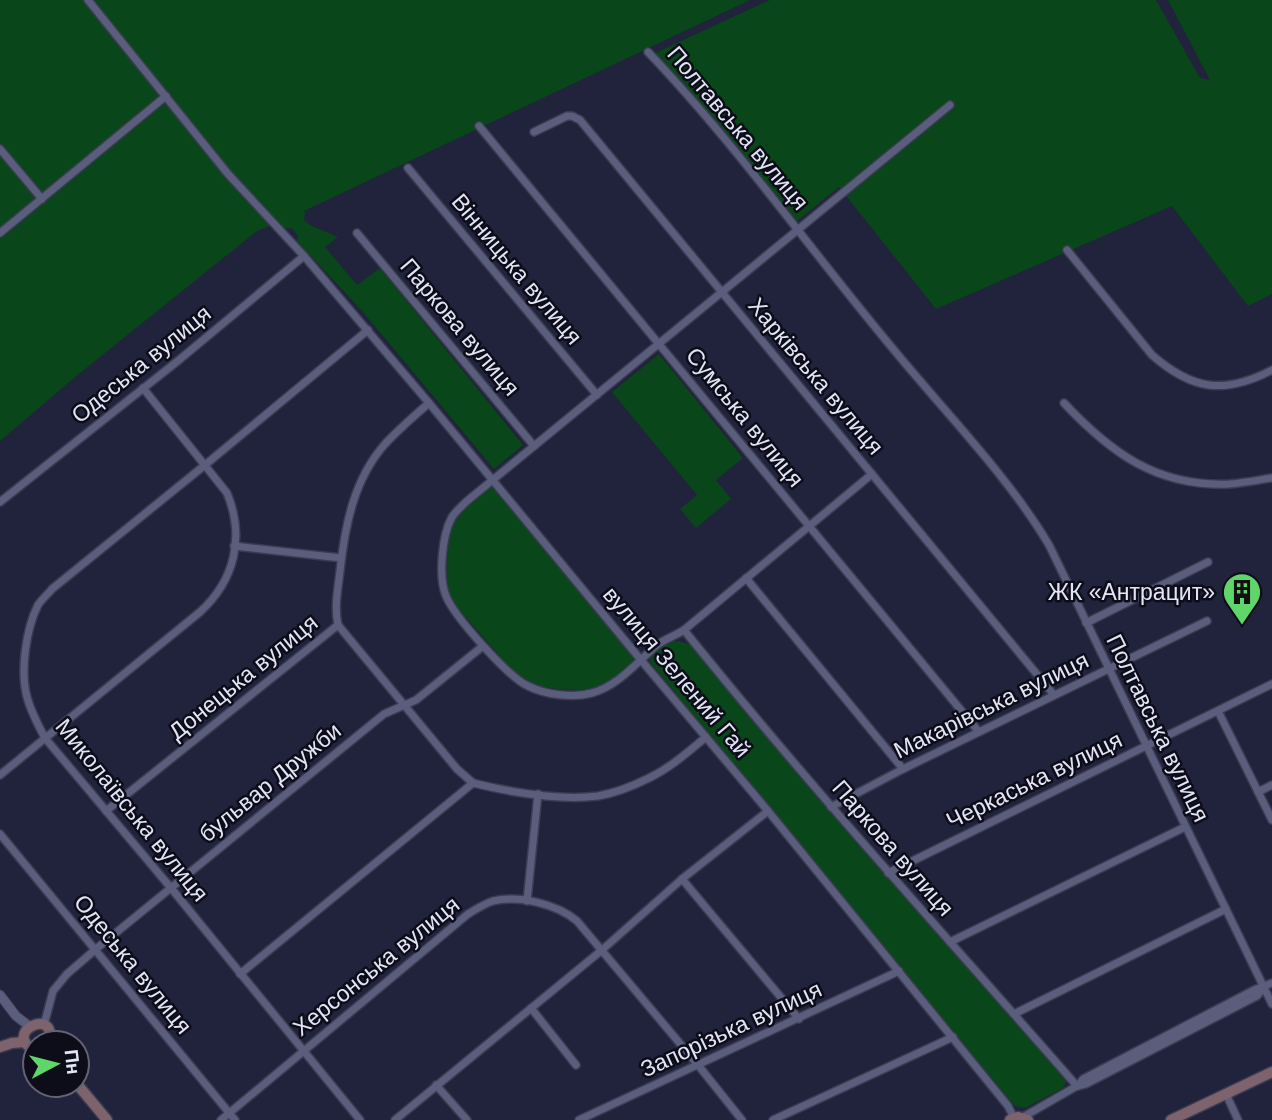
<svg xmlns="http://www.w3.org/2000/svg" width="1272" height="1120" viewBox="0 0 1272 1120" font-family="Helvetica,sans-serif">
<rect width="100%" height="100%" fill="#21223c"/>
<g fill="#094619">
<path d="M0,0H750L304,211L305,213L304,220L310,225L338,237L325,247L357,285L380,268L523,445L494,469L363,312L297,241L298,236L292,228L283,229L278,223L257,231L80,373L0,441Z"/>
<path d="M770,0H1156L1200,78L1210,80L1168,0H1272V294L1248,306L1172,206L936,309L839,187L796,222L655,53Z"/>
<path d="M659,354L743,458L716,480L731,499L696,528L680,509L697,495L612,392Z"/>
<path d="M492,480L641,660C633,667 625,676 615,681C592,695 542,691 519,678L455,605L448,593L445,576L450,531L457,515Z"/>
<path d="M679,641L692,645L840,823L1064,1075L1066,1082L1063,1088L1025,1108L1015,1106L1003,1092L649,661V657C660,647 663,642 679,641Z"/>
</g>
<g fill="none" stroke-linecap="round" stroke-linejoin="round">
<g stroke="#3b3b51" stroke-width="10">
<g id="minor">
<path d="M88,0L228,174L304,256L429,403L641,660L768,811L1008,1106L1014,1118"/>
<path d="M648,52C737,145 811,251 894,350C945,412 1008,476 1049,545L1272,1004"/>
<path d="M479,126L979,732"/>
<path d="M534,132L567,116H572L580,120L1054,695"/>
<path d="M0,149L42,199"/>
<path d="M408,168L597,395"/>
<path d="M0,233L166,96"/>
<path d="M357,233L534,446"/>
<path d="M1067,250L1152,355C1192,390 1224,395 1272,370"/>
<path d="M1064,403C1111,453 1157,487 1229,484C1243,483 1258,480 1272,478"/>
<path d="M872,474L684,630C675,636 664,639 656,646C636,663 618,686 592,693C573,698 546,695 528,686C508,677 454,616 446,596C438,577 442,535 452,517C456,511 462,506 467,501L950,105"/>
<path d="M0,502L179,360L304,256"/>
<path d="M234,546L341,558"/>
<path d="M746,578L903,769"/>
<path d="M1086,623L1208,562"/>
<path d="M338,625L457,769L473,783"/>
<path d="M684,630C810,787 945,935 1077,1086"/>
<path d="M1218,711L1272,820"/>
<path d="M0,775L200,612C235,580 245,537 227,493L143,388"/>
<path d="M1258,792L1272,785"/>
<path d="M831,807L903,769L1207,621"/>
<path d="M106,811L338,625C334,607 338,589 340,571C345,525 354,479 385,444C399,429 414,416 429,403"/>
<path d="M0,834L235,1120"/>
<path d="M888,873L1272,684"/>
<path d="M682,879L799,1019"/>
<path d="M527,901L538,794"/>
<path d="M950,942L1185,827"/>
<path d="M240,974L473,783C509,792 561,801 598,796C615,793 633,786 649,778C670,768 688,752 706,737"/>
<path d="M531,1008L576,1065"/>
<path d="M1014,1014L1226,909"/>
<path d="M44,1025L53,991L67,974L96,949L384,714L416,700L483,646"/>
<path d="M436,1085L467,1120"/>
<path d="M1078,1086L1083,1079L1254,990L1272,983"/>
<path d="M1226,1094L1238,1120"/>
<path d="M1023,1117L1077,1086L1086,1084L1257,996L1264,987"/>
<path d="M221,1120L468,914C476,909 484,904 493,901C519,895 557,904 577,921L698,1065L742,1120"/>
<path d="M360,1120L171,888L45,738C38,725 31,712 27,697C20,671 26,629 38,605C42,599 48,594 52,589L205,465L368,330"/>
<path d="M395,1120L602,950L682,879L768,811"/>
<path d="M579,1120L899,971"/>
<path d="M773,1120L953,1037"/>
</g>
</g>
<g stroke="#3b3b51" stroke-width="11">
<path id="tertiary" d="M0,995L16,1016L29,1026"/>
</g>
<g stroke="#3b3b51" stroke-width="13">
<g id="secondary">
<path d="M0,1047L12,1043L25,1042"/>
<path d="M35,1050C0,1034 58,1004 49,1043"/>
<path d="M77,1084L107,1120"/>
<path d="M1010,1120L1018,1117L1028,1120"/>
<path d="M1171,1120L1272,1072"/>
</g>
</g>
<use href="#minor" stroke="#5a5d7b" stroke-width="7"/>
<use href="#tertiary" stroke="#5a5d7b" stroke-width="9"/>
<use href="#secondary" stroke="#7e636d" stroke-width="10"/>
</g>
<defs>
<g id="building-pin" transform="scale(2.0125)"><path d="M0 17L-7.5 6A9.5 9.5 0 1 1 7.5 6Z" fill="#60d56a" stroke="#0c0d19"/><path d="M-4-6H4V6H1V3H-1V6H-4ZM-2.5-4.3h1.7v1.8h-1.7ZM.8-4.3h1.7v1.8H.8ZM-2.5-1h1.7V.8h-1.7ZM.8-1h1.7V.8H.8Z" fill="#111"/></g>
</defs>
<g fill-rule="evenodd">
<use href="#building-pin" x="1242" y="592"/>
</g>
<g text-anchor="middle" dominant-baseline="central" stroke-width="5" stroke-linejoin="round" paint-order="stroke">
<g font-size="23" fill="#e3e5f7" stroke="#0c0d19">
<text transform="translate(738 128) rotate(50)">Полтавська вулиця</text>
<text transform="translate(517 269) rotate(50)">Вінницька вулиця</text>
<text transform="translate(460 327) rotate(50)">Паркова вулиця</text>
<text transform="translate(141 364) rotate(-39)">Одеська вулиця</text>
<text transform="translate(816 376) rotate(50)">Харківська вулиця</text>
<text transform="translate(745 417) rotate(51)">Сумська вулиця</text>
<text transform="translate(677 672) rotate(50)">вулиця Зелений Гай</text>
<text transform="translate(243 677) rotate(-39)">Донецька вулиця</text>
<text transform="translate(991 705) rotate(-26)">Макарівська вулиця</text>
<text transform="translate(1158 728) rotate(64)">Полтавська вулиця</text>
<text transform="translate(1034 780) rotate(-26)">Черкаська вулиця</text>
<text transform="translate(270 782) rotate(-39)">бульвар Дружби</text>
<text transform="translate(132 810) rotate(51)">Миколаївська вулиця</text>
<text transform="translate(893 848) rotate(49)">Паркова вулиця</text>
<text transform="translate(133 964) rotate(51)">Одеська вулиця</text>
<text transform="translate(376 966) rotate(-39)">Херсонська вулиця</text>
<text transform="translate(731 1029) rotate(-25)">Запорізька вулиця</text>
</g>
<g font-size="23" fill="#e3e5f7" stroke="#0c0d19" text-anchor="end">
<text x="1215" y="592">ЖК «Антрацит»</text>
</g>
</g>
<g transform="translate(56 1064) rotate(83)"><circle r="33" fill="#0c0d19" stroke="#626372" stroke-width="2"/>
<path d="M0-5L12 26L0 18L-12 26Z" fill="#60d56a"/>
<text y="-10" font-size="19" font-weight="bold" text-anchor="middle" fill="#e3e5f7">Пн</text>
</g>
</svg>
